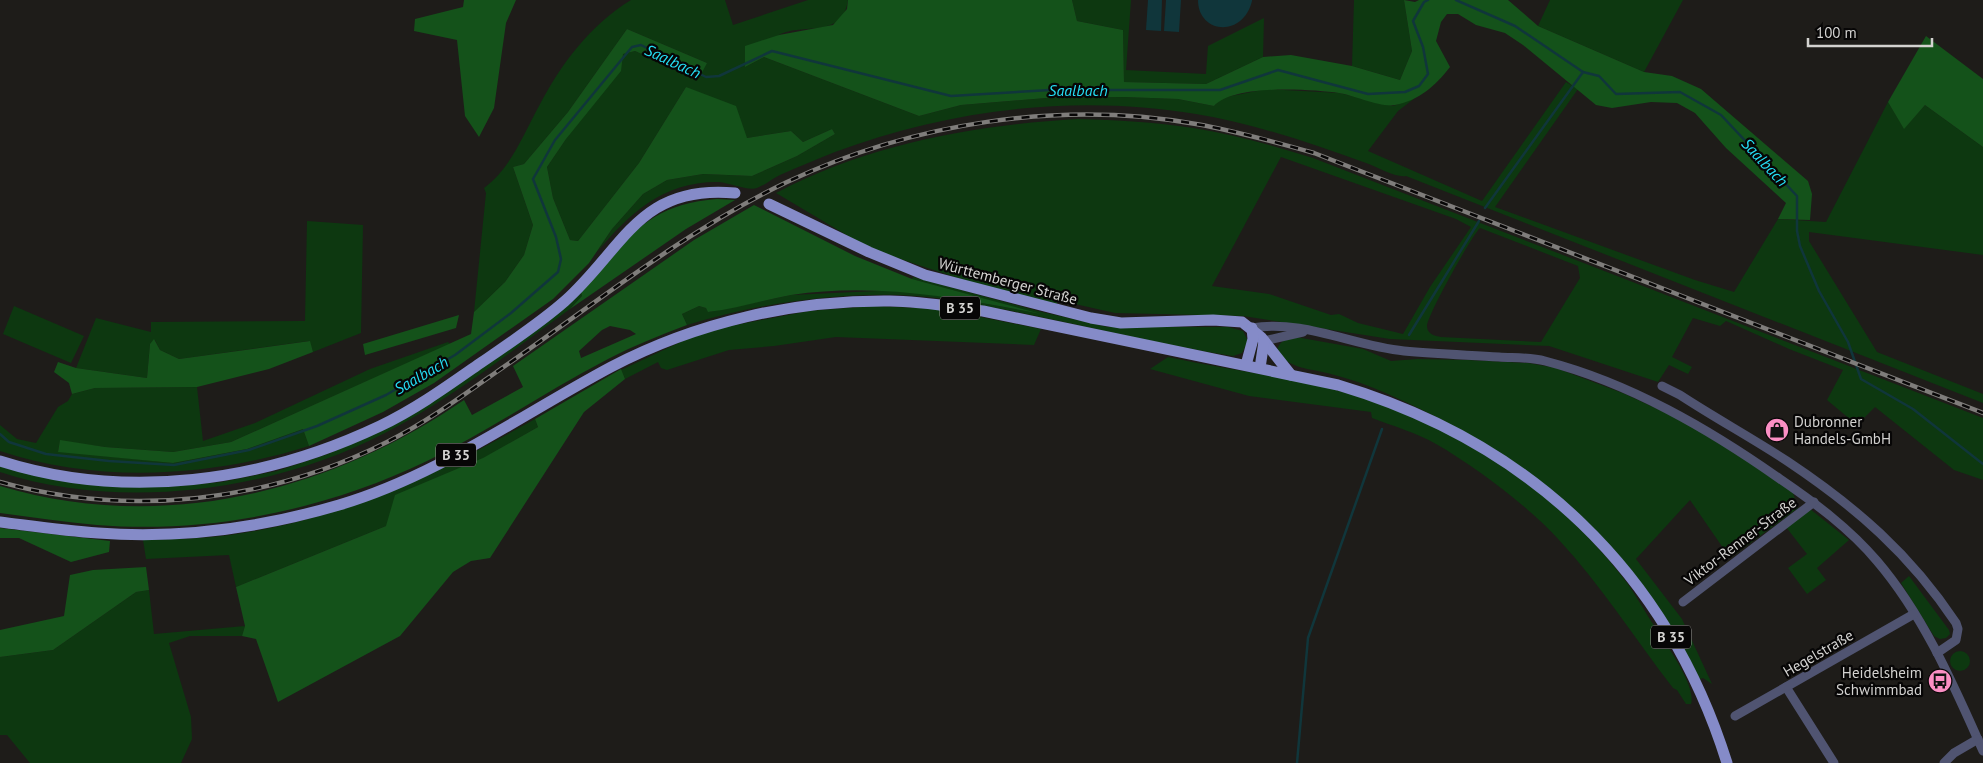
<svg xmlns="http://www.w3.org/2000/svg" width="1983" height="763" viewBox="0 0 1983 763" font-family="'PT Sans',sans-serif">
<rect width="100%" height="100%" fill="#1e1c19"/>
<g fill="#0d3810" fill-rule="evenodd">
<path d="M631,0H725L733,25L808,0H848C842,40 803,22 779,35C767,42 755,57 745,67L764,57L919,116L961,105L1046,98L1124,97L1178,99L1214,106L1221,98L1267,89L1339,93L1393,106L1415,98L1398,111L1368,151L1482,201L1566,82L1578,89L1495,207L1695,280L1734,292L1778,219L1826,222L1888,102L1904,128L1925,105L1983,147V255L1809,232V241L1877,352L1983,394V403L1406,176C1396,178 1377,167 1366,163C1311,143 1255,124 1196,114C1076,94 949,109 835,152C817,159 798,167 780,175C772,179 765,185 757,188C748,191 730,183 719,182C664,181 630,213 597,252L612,229L643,194L667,180L703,174L752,176L797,156L835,134L832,129L803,142L791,131L747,138L686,87L639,163L578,241L570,240L553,198L547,167L623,54L635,51L654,60L707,63L627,29L568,112L524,164L513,167L533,225L524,255L505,282L474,312L486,193L484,188C511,168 523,135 539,106C561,64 590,25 631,0Z"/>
<path d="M1072,0H1131L1126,70L1206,74L1208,46L1264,18L1263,57L1206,84L1124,82L1123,30L1077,21Z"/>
<path d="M1354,0H1404L1412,51L1400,80L1352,66Z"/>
<path d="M1550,0H1683L1644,72L1538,26Z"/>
<path d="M1078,119C1117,120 1155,122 1193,128C1234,134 1273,146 1313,158L1983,418V480L1954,470L1875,407L1857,425L1827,400L1843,370L1789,349L1726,321L1720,326L1693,318L1672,357L1692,367L1688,374L1669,365L1658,382L1549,346L1390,339L1243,316L1115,313L1057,300V305L970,282L870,249L776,193C869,144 974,125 1078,119ZM1281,157L1456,219L1471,227L1430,287L1403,334L1358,323L1339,314L1331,315L1269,294L1212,286ZM1480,228L1578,266L1580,278L1541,342L1441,337C1435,336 1427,334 1427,326C1427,316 1472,235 1480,228Z"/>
<path d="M307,221L363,225L361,333L313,352L309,341L179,359L160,350L155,340L150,344L147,378L76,368L96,318L151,332V322L305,321Z"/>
<path d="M913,277L1042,312L1108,327H1228L1243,331L1248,341L1242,353L1233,356C1155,344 1079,324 1002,309C969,303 934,296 901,295C830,293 755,304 687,325L682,314L699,306L706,308L709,312L791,295L898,290L949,297L1032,312L912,279Z"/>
<path d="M581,292L582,296L570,309C510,352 451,399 385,433C274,491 121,512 0,472V466L62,480L166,487L222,482L277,471L328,454L383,430Z"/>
<path d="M14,306L84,336L71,363L3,334Z"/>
<path d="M873,306L940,309L1041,329L1034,345L836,337L774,346L729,350L667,370L661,368L658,362L625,379L621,370L704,331L809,311Z"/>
<path d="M1296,337L1363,349L1391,361L1418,359L1467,360L1528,363L1556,368L1625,394L1681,420L1743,458L1793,493L1798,508L1730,558L1690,500L1636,559L1682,619L1712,684L1703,678L1700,679C1627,536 1533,458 1388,394C1368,385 1348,378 1327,373C1315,370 1301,369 1290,363C1285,361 1281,354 1277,350C1280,340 1287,339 1296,337Z"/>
<path d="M448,342L450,344L231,442L173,452L105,447L60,441L58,451L173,463L247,449L303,429L309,446C211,477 99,484 0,451V425L17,439L36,443L58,407L68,401L72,394L95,388L197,387L203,441L255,423L370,369Z"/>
<path d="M1168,357C1226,370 1288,376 1346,393C1453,424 1556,490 1624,579C1635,593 1643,609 1653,624C1663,640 1697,685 1691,704H1686L1677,690L1673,688C1635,639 1601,585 1559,540C1528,506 1476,467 1436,444C1417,433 1393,426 1372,418L1371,412L1249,396L1150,369Z"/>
<path d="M535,419L538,427L484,458L386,526L236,587L229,555L146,559L143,540C172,539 202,539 230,535C344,519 436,475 535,419Z"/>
<path d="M1810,509L1849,540L1817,568L1826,580L1807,594L1788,568L1807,554L1786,527Z"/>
<path d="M1909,576L1949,630L1950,634L1946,638L1940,639L1934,636L1901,583Z"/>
<path d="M149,590L154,634L245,626L242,636H190L169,643L191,717L192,739L181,763H30L7,735H0V657L53,650L136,592Z"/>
<circle cx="1960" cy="661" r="10"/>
</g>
<g fill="#14521a" fill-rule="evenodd">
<path d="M464,0H516L506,23L494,108L479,137L465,116L457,40L414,31L415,19L463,7Z"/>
<path d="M848,0H1072L1077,21L1123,30L1124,82L1206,84L1263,57L1291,55L1352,66L1400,80L1412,51L1404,0L1415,2L1419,0H1508L1538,26L1644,72L1672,76L1701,89L1808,181L1812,194L1810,220L1778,219L1786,203L1726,148L1695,113L1677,103L1651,102L1612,108L1596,105L1523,45L1505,33L1476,25L1458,14H1447L1441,22L1436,41L1450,67C1435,86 1420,100 1395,105C1382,108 1353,95 1339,93C1310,89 1234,84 1214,106L1178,99L1124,97L1046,98L961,105L919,116L764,57L745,67V46L779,35L833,25L847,9Z"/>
<path d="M627,29L707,63L698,80L635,51L623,54L621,71L566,139L547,167L553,198L570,240L578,241L639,163L686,87L736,106L747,138L791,131L803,142L832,129L835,134L797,156L752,176L703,174L667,180L643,194L612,229L589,263L553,299L434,383L383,412L309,446L303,429L247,449L173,463L58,452L60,440L105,447L173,452L231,442L471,334L474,312L505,282L524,255L533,225L513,167L524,164L568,112Z"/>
<path d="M1926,36L1983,79V147L1925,105L1904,129L1888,102Z"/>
<path d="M717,199L735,200L686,229L570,309L582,296L581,292C624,242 646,204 717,199Z"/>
<path d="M754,205L855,256L912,279L1041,314C957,298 877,282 791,295C763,300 736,309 708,312L706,308L699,306L682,314L687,325C660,335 633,346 608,359C546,391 489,431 427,461C325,510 210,534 97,525C65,522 32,517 0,513V486C161,534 328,493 464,400L472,415L523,387L513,366L694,240ZM610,326L630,330L636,334L581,358L579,351L602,330Z"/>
<path d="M459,315L456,328L365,355L363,344Z"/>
<path d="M154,339L160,350L179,359L310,341L313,352L269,369L197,387L95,388L72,394L69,383L54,372L58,362L76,368L147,378L150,344Z"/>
<path d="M621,369L625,379L584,412L490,558L471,561L453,572L400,636L278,702L256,639L242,636L245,626L236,587L386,526L395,495L483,458L538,427L535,419Z"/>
<path d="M0,528L110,541L109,552L71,562L19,538H0Z"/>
<path d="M146,567L149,590L136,592L53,650L0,657V630L64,616L70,575L93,570Z"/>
</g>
<g fill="#10363b">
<path d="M1148,0H1162L1161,31L1146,30Z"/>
<path d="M1166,0H1181L1179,32L1164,31Z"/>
<path d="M1198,0H1252V1C1243,38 1198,34 1198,0Z"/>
</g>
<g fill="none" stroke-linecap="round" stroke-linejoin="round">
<g stroke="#10363b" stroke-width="2.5">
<path d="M1456,0L1515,26L1583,72L1599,76L1616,94L1680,92L1721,115L1797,196V231L1800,246L1819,291L1848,342L1861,379L1913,409L1983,464"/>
<path d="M1485,208L1583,72"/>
<path d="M1409,335L1479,221"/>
<path d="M0,434L9,442L46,454L109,461L174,465L249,450L317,426L386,395L455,355L511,313L558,272L561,259L556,237L533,179L555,140L632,47L641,45L706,77L719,76L772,51L951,96L1050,90H1220L1278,70L1368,94L1405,92L1419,86L1428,74L1423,47L1413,21L1424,2L1428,0"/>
<path d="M1297,763L1308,638L1382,429"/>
</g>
<g stroke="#505471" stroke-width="9">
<path d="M1252,328C1303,319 1353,346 1404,351C1436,354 1468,355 1499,357C1514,358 1530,357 1545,361C1630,383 1709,429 1780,479C1815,503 1849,528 1877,561C1924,616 1954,686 1983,751"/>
<path d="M1264,341L1303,332"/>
<path d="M1662,386L1680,395C1715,418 1752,438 1787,461C1856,507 1910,554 1956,623L1958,629L1956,640L1937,653"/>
<path d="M1683,602L1814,502"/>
<path d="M1786,687L1834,763"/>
<path d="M1735,716L1914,614"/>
<path d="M1944,763L1954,753L1978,739"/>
</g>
<g stroke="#858bc8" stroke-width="11">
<path d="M769,204L869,252L925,275L1091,318L1121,323L1213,320L1242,322L1261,337L1291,375"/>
<path d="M1246,365L1253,339L1252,328"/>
<path d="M1260,368L1264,341"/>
<path d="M0,461C126,501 262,482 380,426C416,409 449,385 482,362C510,343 540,323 565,301C624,248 639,184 735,193"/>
<path d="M0,522C32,526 65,531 98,533C179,539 261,528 339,505C437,476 521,415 611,367C697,322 794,300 890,301C921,301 952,307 983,311L1338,385C1529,442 1667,571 1727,763"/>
</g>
<g stroke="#7f7d7b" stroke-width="4.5">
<path id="rail" d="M0,482C129,518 268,502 387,442C425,423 461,397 495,373C590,308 682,232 787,182C912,123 1059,100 1196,124C1236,131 1275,142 1314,153L1983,413"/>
</g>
<use href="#rail" stroke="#070606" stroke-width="2.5" stroke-dasharray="8" stroke-linecap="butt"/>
</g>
<defs>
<g id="shop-disc" transform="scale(1.25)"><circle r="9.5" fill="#fb8fc4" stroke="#070606"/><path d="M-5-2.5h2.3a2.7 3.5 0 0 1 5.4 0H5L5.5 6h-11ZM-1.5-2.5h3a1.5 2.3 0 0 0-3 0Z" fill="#111"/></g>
<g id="bus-disc" transform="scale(1.25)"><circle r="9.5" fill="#fb8fc4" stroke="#070606"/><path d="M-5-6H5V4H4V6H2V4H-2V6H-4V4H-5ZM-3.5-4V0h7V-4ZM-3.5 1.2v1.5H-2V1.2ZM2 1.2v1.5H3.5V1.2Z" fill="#111"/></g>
</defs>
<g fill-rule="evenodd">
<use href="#shop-disc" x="1777" y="430"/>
<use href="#bus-disc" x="1940" y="681"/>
</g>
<g text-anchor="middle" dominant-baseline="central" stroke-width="4.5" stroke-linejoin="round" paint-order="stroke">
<g fill="#070606" stroke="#969593" stroke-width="1">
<rect x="940" y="296.5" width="40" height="23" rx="4"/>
<rect x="436" y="443.5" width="40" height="23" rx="4"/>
<rect x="1651" y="625.5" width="40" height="23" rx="4"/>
</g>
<g font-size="14" font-weight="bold" fill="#d3d2d0">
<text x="960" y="308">B 35</text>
<text x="456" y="455">B 35</text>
<text x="1671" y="637">B 35</text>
</g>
<g font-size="15" fill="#d3d2d0" stroke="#070606">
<text transform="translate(1008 281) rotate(15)">Württemberger Straße</text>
<text transform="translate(1740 541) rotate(-37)">Viktor-Renner-Straße</text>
<text transform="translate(1818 653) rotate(-30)">Hegelstraße</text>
</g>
<g font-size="15" fill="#d3d2d0" stroke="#070606" text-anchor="start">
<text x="1794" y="421">Dubronner<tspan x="1794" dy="17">Handels-GmbH</tspan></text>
<text x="1922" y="672" text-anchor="end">Heidelsheim<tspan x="1922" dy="17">Schwimmbad</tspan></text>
</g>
<g font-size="16" font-style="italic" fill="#25ddf3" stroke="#070606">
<text transform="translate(673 61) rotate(25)">Saalbach</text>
<text x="1078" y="90">Saalbach</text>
<text transform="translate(1765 162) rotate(47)">Saalbach</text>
<text transform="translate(421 375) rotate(-30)">Saalbach</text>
</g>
</g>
<path d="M1808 38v8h124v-8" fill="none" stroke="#d3d2d0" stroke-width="2.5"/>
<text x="1816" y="38" font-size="15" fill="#d3d2d0" stroke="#070606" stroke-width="4" paint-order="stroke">100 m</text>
</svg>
